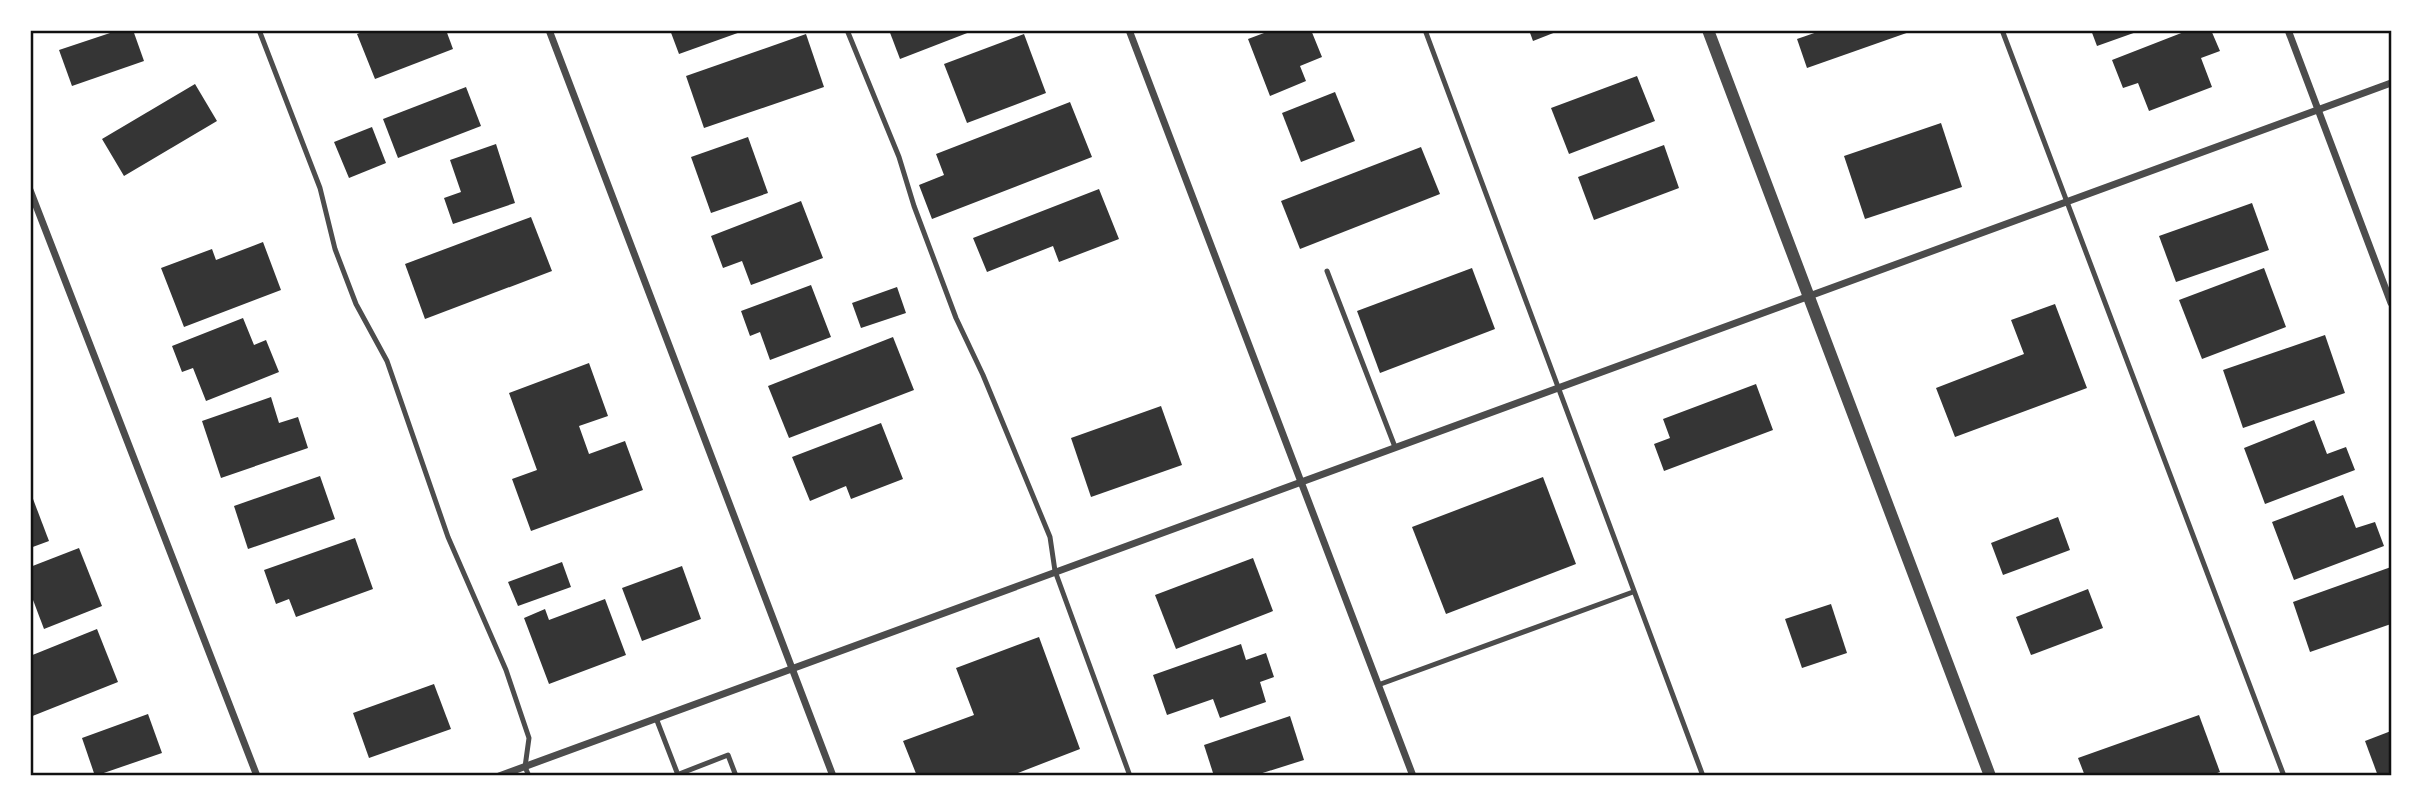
<svg xmlns="http://www.w3.org/2000/svg" width="2421" height="806" viewBox="0 0 2421 806" font-family="'PT Sans',sans-serif">
<rect width="100%" height="100%" fill="#fff"/>
<g fill="#353535">
<path d="M119,30H133L144,61L72,86L59,50Z"/>
<path d="M367,30H446L453,49L375,79L357,34Z"/>
<path d="M670,30H746L679,54Z"/>
<path d="M889,30H975L900,59Z"/>
<path d="M1272,30H1311L1322,57L1300,66L1306,81L1270,96L1248,39Z"/>
<path d="M1529,30H1561L1533,41Z"/>
<path d="M1823,30H1915L1807,68L1797,39Z"/>
<path d="M2091,30H2142L2097,46Z"/>
<path d="M2189,30H2211L2220,51L2201,58L2212,87L2149,111L2138,83L2123,88L2112,60Z"/>
<path d="M806,34L824,87L704,128L686,76Z"/>
<path d="M1024,34L1046,93L967,123L944,64Z"/>
<path d="M1637,76L1655,121L1569,154L1551,108Z"/>
<path d="M195,84L217,121L124,176L102,139Z"/>
<path d="M466,87L481,126L398,158L383,119Z"/>
<path d="M1335,92L1355,141L1301,162L1282,113Z"/>
<path d="M1070,102L1092,157L932,219L919,185L944,175L936,154Z"/>
<path d="M1941,123L1962,187L1865,219L1844,156Z"/>
<path d="M372,127L386,163L349,178L334,142Z"/>
<path d="M748,137L768,193L711,213L691,157Z"/>
<path d="M496,144L515,203L453,224L444,198L461,192L450,160Z"/>
<path d="M1664,145L1679,188L1594,220L1578,177Z"/>
<path d="M1421,147L1440,194L1300,249L1281,201Z"/>
<path d="M1099,189L1119,239L1059,262L1053,246L987,272L973,238Z"/>
<path d="M801,201L823,258L751,285L742,261L723,268L711,236Z"/>
<path d="M2252,203L2269,250L2176,282L2159,236Z"/>
<path d="M531,217L552,271L425,319L405,264Z"/>
<path d="M263,242L281,290L184,327L161,268L212,249L216,260Z"/>
<path d="M1472,268L1495,329L1380,373L1357,311Z"/>
<path d="M2264,268L2286,327L2202,359L2179,300Z"/>
<path d="M811,285L831,337L770,360L760,332L750,336L741,311Z"/>
<path d="M897,287L906,313L861,328L852,303Z"/>
<path d="M2055,304L2087,388L1955,437L1936,388L2024,354L2011,320Z"/>
<path d="M243,318L254,345L266,340L279,372L206,401L193,368L182,372L172,346Z"/>
<path d="M2325,335L2345,393L2243,428L2223,370Z"/>
<path d="M893,337L914,390L789,438L768,386Z"/>
<path d="M589,363L608,416L579,426L589,454L625,441L643,490L531,531L512,479L537,470L509,393Z"/>
<path d="M1756,384L1773,430L1664,471L1654,444L1670,438L1663,419Z"/>
<path d="M271,397L279,423L298,417L308,448L221,478L202,421Z"/>
<path d="M1161,406L1182,465L1091,497L1071,438Z"/>
<path d="M2314,420L2327,454L2346,447L2355,470L2265,504L2244,448Z"/>
<path d="M881,423L903,479L851,499L846,486L810,501L792,457Z"/>
<path d="M320,476L335,519L248,549L234,506Z"/>
<path d="M1543,477L1576,564L1446,614L1412,527Z"/>
<path d="M30,491L49,541L30,548Z"/>
<path d="M2343,495L2356,528L2375,522L2384,546L2294,580L2272,522Z"/>
<path d="M2058,517L2070,550L2003,575L1991,543Z"/>
<path d="M355,538L373,589L296,617L289,599L276,604L264,570Z"/>
<path d="M79,548L102,606L44,629L30,592V567Z"/>
<path d="M1253,558L1273,611L1176,649L1155,595Z"/>
<path d="M562,562L571,587L518,606L508,582Z"/>
<path d="M682,566L701,619L642,641L622,588Z"/>
<path d="M2391,567V624L2310,652L2293,602Z"/>
<path d="M2088,589L2103,628L2031,655L2016,617Z"/>
<path d="M605,599L626,655L549,684L524,618L545,609L549,620Z"/>
<path d="M1831,604L1847,653L1802,668L1785,619Z"/>
<path d="M97,629L118,682L30,717V656Z"/>
<path d="M1039,637L1080,749L1010,776H917L903,741L974,715L956,668Z"/>
<path d="M1241,644L1246,660L1266,653L1274,677L1260,682L1266,702L1220,718L1213,699L1167,715L1153,675Z"/>
<path d="M434,684L451,729L369,758L353,713Z"/>
<path d="M148,714L162,753L95,776L82,738Z"/>
<path d="M2199,715L2220,772L2209,776H2085L2078,758Z"/>
<path d="M1290,716L1304,760L1253,776H1214L1204,745Z"/>
<path d="M2391,731V776H2378L2365,741Z"/>
</g>
<g fill="none" stroke-linecap="round" stroke-linejoin="round">
<g stroke="#4c4c4c" stroke-width="5">
<path d="M259,30L320,188L335,249L356,304L387,361L448,537L506,670L529,738L525,767L529,776"/>
<path d="M847,30L899,157L914,206L956,318L983,375L1050,537L1055,571L1130,776"/>
<path d="M1425,30L1703,776"/>
<path d="M2002,30L2284,776"/>
<path d="M1327,271L1395,447"/>
<path d="M1378,685L1633,592"/>
<path d="M656,718L678,775"/>
<path d="M674,776L728,755L736,776"/>
</g>
<g stroke="#4c4c4c" stroke-width="7">
<path d="M549,30L833,776"/>
<path d="M1129,30L1413,776"/>
<path d="M2288,30L2391,303"/>
<path d="M30,190L257,776"/>
<path d="M499,776L2391,83"/>
</g>
<path stroke="#4c4c4c" stroke-width="12" d="M1708,30L1990,776"/>
</g>
<rect width="2421" height="806" fill="none" stroke="#ffffff" stroke-width="63"/>
<rect x="32" y="32" width="2358" height="742" fill="none" stroke="#111" stroke-width="2.5"/>
</svg>
